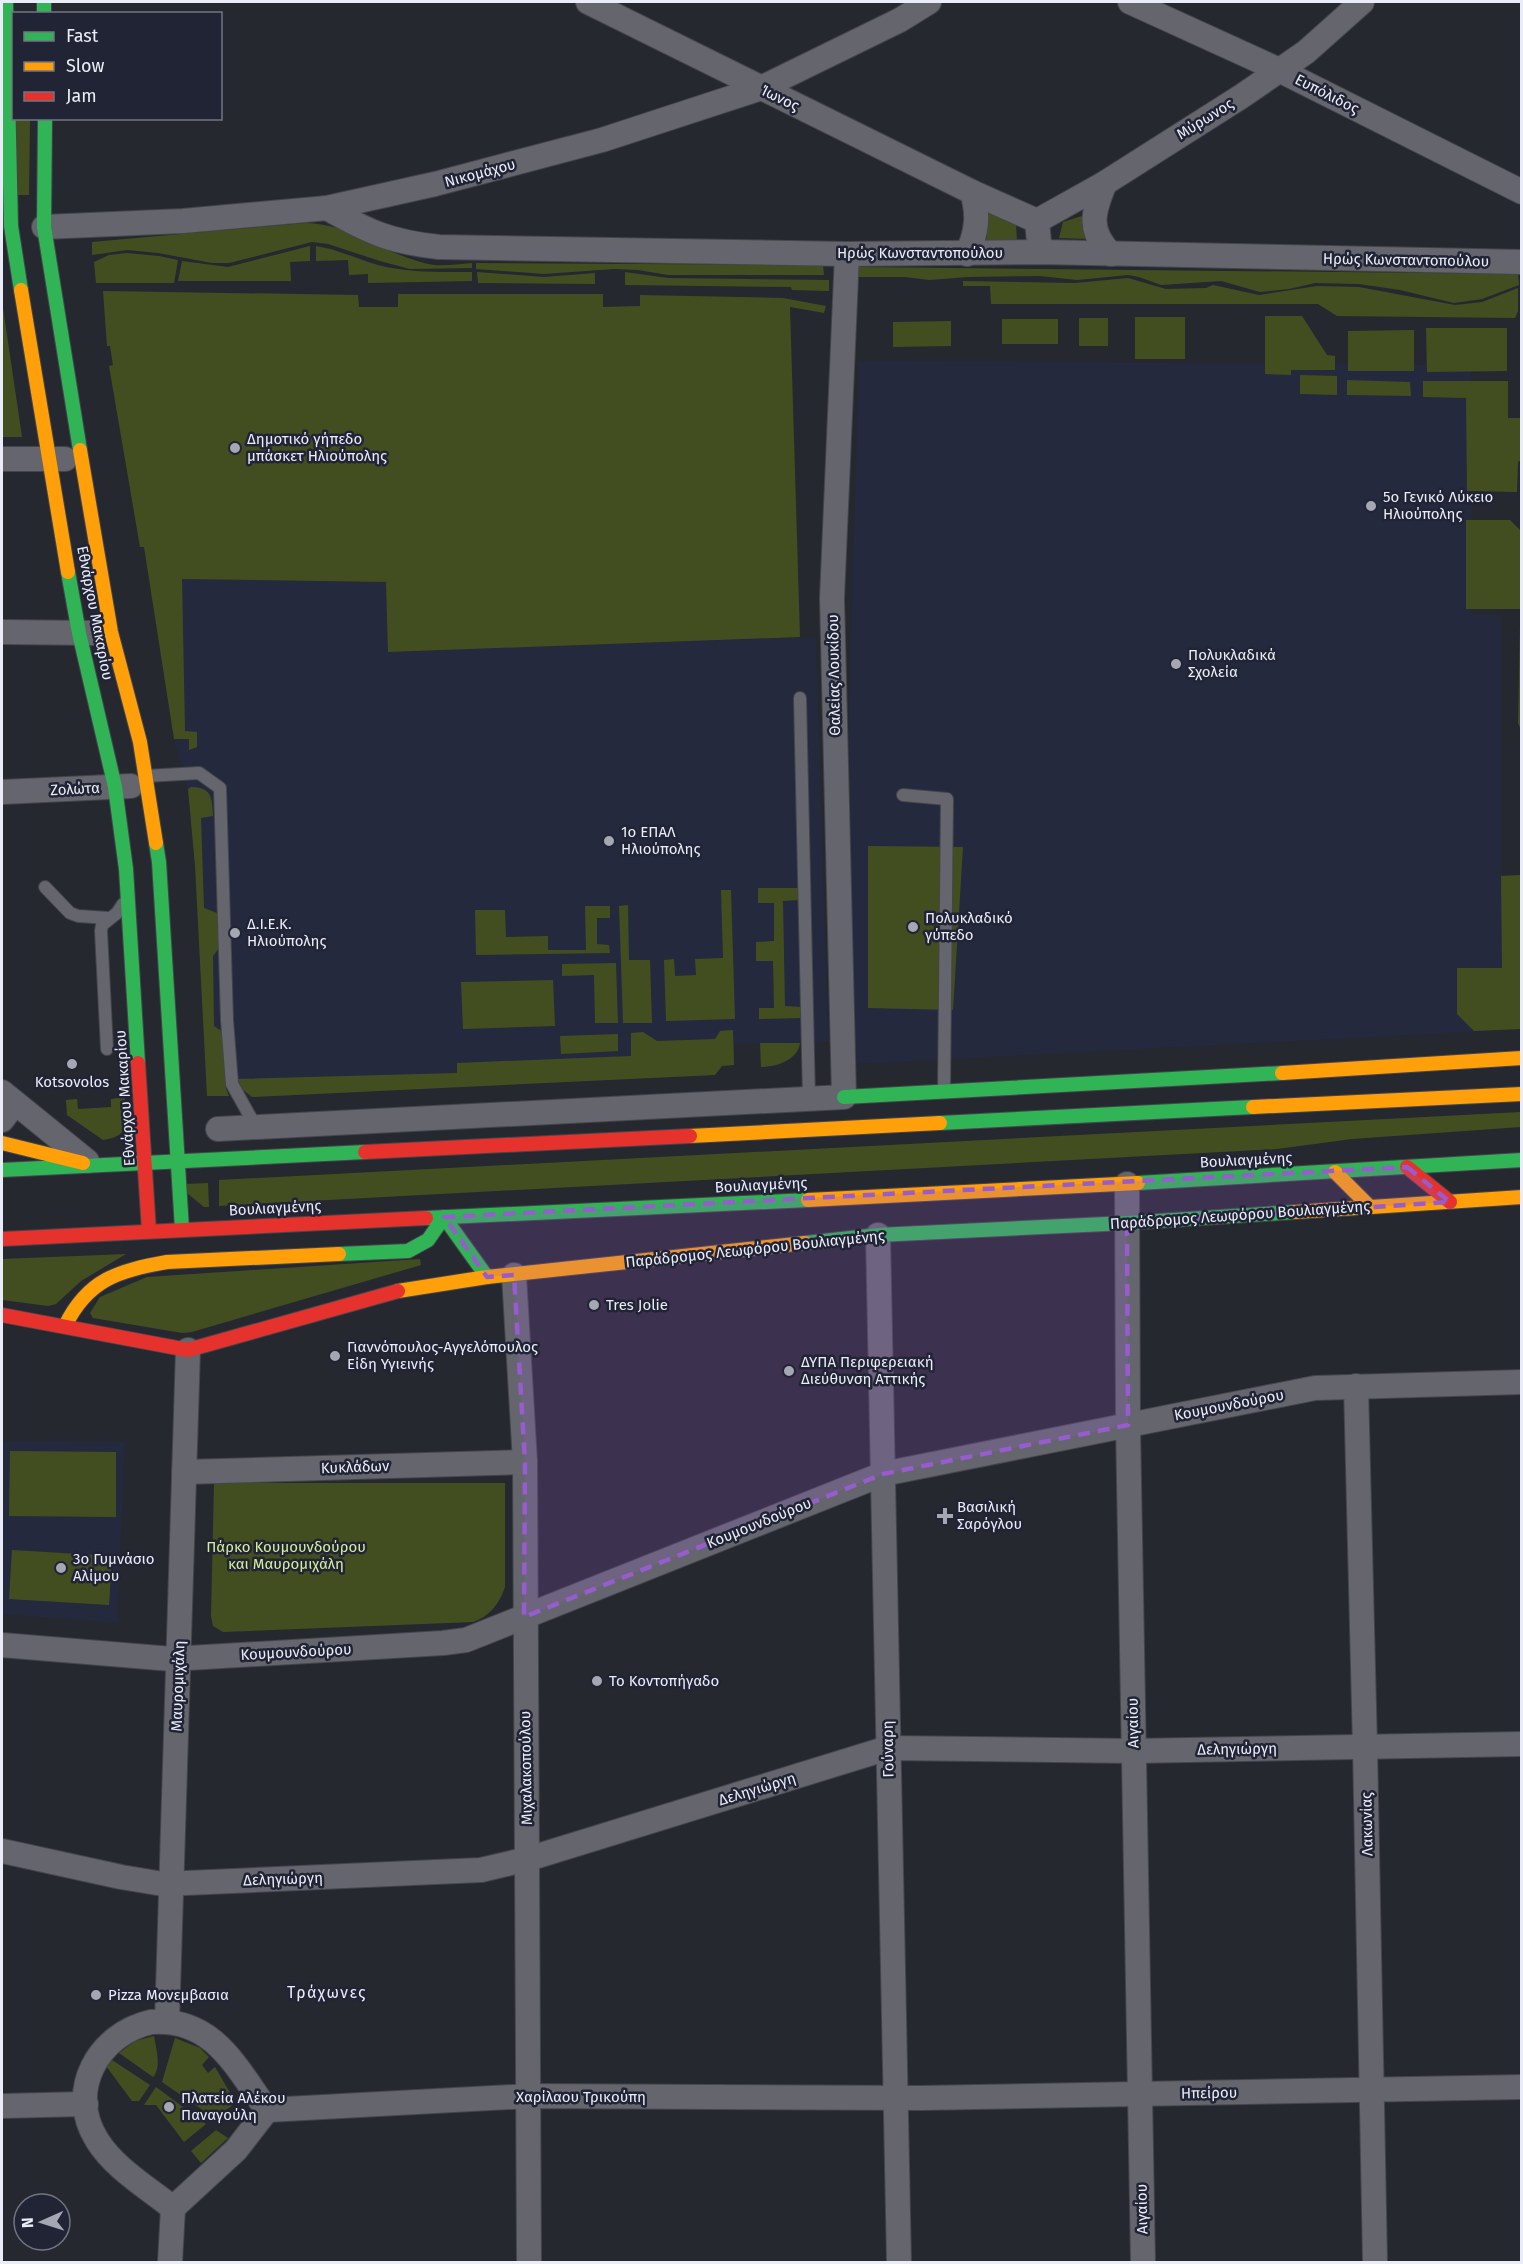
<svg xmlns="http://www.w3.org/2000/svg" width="1523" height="2264" viewBox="0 0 1523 2264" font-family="'Fira Sans',sans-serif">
<rect width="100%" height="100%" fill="#262830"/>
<g fill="#25293e">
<path d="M859,361L1471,365L1472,614L1501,615V875H1521V1029L854,1064L849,714Z"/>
<path d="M149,578L387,582L389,652L816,637L828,1042L734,1044V1065L722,1066L715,1075L252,1097L207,1096L195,866L188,789L174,739Z"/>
<path d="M2,1441L125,1442L117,1623L2,1614Z"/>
</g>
<g fill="#434e20">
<path d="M16,119H30L29,195H16Z"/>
<path d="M989,211L1016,225L1017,241L986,240Z"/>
<path d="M1088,214V239L1059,238L1063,222Z"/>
<path d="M305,223C350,223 389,258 434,265C446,266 460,264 472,263V268L410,269L380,261L328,244L312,242L229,263H212L158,253L127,250L92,255V242Z"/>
<path d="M310,246V261L290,262L291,281H178L182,261L228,267Z"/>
<path d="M316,246C337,249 357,259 378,265C409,273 440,272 472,272V281L368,283V274L349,275L348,260L316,261Z"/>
<path d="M127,253L159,256L178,260L174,283H96L94,262L109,255Z"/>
<path d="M476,263L823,265L824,275H668L638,270L614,269L544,274L476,269Z"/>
<path d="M859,267L1518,274L1519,285L1482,299L1454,303L1400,290L1359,284L1315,283L1289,289L1260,292L1221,281L1161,285L1139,277L1128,275L1077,280L1040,276L968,277L929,280L905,277H859Z"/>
<path d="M477,272L544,277L595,273V284L478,283Z"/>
<path d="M625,272L668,278L829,280V291L792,290L791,287L625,285Z"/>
<path d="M1128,278L1166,289L1206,288L1213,285L1259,295L1317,286L1359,287L1455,305L1482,302L1518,288V311L1515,318L1337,316L1318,304H991L990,286H963V281L1075,283Z"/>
<path d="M103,291L358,295L359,307H398V294H603V307L640,306V295L783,298L826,306L824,313L790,307L800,637L388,652L386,582L182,579L185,731L197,732V747L189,750V739H174L144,547H140L109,366L113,365L110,346H107Z"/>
<path d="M2,308H3L22,437H2Z"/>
<path d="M1265,316H1302L1327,355L1335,356V370H1291V375L1265,374Z"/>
<rect x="1135" y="317" width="50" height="42"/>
<rect x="1079" y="318" width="29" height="28"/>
<rect x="1002" y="319" width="56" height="25"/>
<path d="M951,321V346L893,347V322Z"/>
<path d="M1426,328H1507V371L1427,372Z"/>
<path d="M1414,330V371H1348V331Z"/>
<path d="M1300,375L1337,376V395L1300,394Z"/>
<path d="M1347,380L1410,382L1411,396L1347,395Z"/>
<path d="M1423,381H1508V418H1521V460L1518,462L1517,492L1467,491L1466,398L1423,397Z"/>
<path d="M1466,520H1510L1521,531V609H1466Z"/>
<path d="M1520,626H1522L1521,730L1518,723Z"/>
<path d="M191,787C212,787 212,798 213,816L201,818L204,908L217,913L219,948L213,956L214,1026L223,1032L226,1089L229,1096H207L195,866L188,789Z"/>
<path d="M868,846L963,847L953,1010L868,1008Z"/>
<path d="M1521,875V1029L1474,1031L1457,1014V968H1502L1501,876Z"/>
<path d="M758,888H798V900L783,901L785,1006L800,1007L801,1018L759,1019V1008H774L773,961H756V942L774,941V903H758Z"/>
<path d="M721,890H731L735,1019L666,1021L664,960L674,959L675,976L696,975L695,959L723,958Z"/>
<path d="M628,905L629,960H650L652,1023H623L619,906Z"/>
<path d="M585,906H610V918H597V944L609,945L610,953L476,955L475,910H505L506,937L548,936V950H586Z"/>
<path d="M616,963L618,1023H595L594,975L562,976V964Z"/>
<path d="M553,980L555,1026L463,1029L461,982Z"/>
<path d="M733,1030L734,1065L722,1066L715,1075L252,1097L242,1089L235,1079L457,1073V1063L631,1056V1033L643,1032L657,1041L715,1039L720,1031Z"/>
<path d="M618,1034V1051L561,1054L560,1036Z"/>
<path d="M760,1043H800C798,1060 776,1067 761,1067Z"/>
<path d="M125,1097C127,1121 132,1136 103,1140L67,1115L66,1100L77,1099L78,1109L111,1107V1099Z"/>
<path d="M1521,1112V1127L1352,1139L1277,1149L219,1206V1180Z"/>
<path d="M208,1183L209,1207H204L182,1189L185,1184Z"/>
<path d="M126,1254L81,1281L56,1304L48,1306L2,1300V1259Z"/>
<path d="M420,1259L421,1265L192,1332L182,1333L93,1318L90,1313L100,1297L147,1277Z"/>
<path d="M10,1451L116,1452V1517L9,1516Z"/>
<path d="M214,1483H505V1587C499,1604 490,1616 473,1622L223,1632L213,1626L211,1616Z"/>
<path d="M12,1550L112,1556L109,1605L9,1599Z"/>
<path d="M154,2036C156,2048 162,2068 153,2077L119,2053L135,2041Z"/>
<path d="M175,2038L200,2048L209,2057L202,2065L208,2073L215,2067L236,2103L214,2118L162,2082Z"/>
<path d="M112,2060L150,2085L139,2101H132L106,2066Z"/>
<path d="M156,2087L206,2124L184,2142L156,2105H144Z"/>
<path d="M216,2130L228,2138L201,2163L191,2151Z"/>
</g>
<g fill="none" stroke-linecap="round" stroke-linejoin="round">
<g stroke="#44454d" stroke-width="14">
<g id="lane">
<path d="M800,698L809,1098"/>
<path d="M146,776L199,773L220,788L227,1020L232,1084L256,1127"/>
<path d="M903,795L947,799L944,1092"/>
<path d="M45,887L70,913L78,916L108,918"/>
<path d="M107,1049L101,931L102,925L117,913L123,904"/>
</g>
</g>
<g stroke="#44454d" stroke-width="26">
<g id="street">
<path d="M588,2L972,192L1037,221L1040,252"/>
<path d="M1130,2L1279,70L1522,192"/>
<path d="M1105,183C1093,212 1087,230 1111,254"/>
<path d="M327,208C368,232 391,242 439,247L847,254L1040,252L1522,262"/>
<path d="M1037,221L1105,183L1242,96L1306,52L1362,2"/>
<path d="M44,227L183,221L327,208L435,184L602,140L761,88L900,20L929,2"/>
<path d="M967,254C977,232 979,215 972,192"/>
<path d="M2,459H65"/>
<path d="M2,632L93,633"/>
<path d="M2,792L131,786"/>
<path d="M2,1092L87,1161"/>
<path d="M2,1120L15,1103"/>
<path d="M218,1129L844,1097L832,598L847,254"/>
<path d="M1127,1184L1128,1425L1143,2262"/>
<path d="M878,1235L899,2262"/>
<path d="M514,1275L525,1462L529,2262"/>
<path d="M1356,1386L1365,1747L1375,2262"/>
<path d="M184,1472L525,1462"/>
<path d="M2,1645L172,1659L443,1643L466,1640L883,1474L1315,1388L1522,1382"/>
<path d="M2,1851L121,1877L163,1884L481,1870L528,1859L888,1748L1133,1751L1522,1744"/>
<path d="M151,2022C213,2017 236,2067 267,2110L236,2150L173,2208C148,2188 114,2168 97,2140C66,2091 98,2034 151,2022Z"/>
<path d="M167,2022L188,1350"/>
<path d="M2,2106L86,2104"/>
<path d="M267,2110L530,2096L921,2098L1522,2087"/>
<path d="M170,2262L173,2208"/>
</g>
</g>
<g stroke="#44454d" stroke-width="16">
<g id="fast">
<path d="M6,2L11,226L21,290"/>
<path d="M44,2V14"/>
<path d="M45,118L44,227L80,450"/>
<path d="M68,572L79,633L115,787L126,869L138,1063"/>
<path d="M156,843L159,862L182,1229"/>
<path d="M844,1097L1282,1073"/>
<path d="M940,1123L1253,1107"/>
<path d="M2,1170L365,1152"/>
<path d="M1138,1183L1522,1160"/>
<path d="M426,1218L808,1200"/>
<path d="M805,1243L878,1235L1127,1223L1295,1212"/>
<path d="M339,1254L408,1251L428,1240L444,1217L487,1277"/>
</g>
</g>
<g stroke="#44454d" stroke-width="16">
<g id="slow">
<path d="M21,290L68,572"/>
<path d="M80,450L111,632L140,742L156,843"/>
<path d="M1282,1073L1522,1058"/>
<path d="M1253,1107L1522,1094"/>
<path d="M690,1136L940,1123"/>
<path d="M2,1143L83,1163"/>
<path d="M1335,1172L1369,1206"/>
<path d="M808,1200L1138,1183"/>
<path d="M1295,1212L1522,1197"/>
<path d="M398,1291L487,1277L805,1243"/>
<path d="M65,1326C88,1279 118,1271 167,1262L339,1254"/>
</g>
</g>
<g stroke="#44454d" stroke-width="16">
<g id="jam">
<path d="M138,1063L149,1231"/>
<path d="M365,1152L690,1136"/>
<path d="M1407,1167L1450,1202"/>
<path d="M2,1239L426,1218"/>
<path d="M2,1315L188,1350L398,1291"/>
</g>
</g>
<use href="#lane" stroke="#65666d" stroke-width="12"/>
<use href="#street" stroke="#65666d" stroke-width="24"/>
<use href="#fast" stroke="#30b455" stroke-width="14"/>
<use href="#slow" stroke="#ff9f0a" stroke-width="14"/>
<use href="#jam" stroke="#e5322d" stroke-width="14"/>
</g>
<path fill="#975ccd" fill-opacity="0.2" stroke="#975ccd" stroke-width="4.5" stroke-dasharray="12 8" stroke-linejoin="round" d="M1407,1167L1450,1202L1127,1223L1128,1425L883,1474L524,1617L525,1462L514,1275L487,1277L444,1217Z"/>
<g fill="#a5a7b2" stroke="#212435" stroke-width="2">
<circle cx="235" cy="448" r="6"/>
<circle cx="1371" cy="506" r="6"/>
<circle cx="1176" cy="664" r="6"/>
<circle cx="609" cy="841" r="6"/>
<circle cx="913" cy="927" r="6"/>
<circle cx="235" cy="933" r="6"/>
<circle cx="72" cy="1064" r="6"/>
<circle cx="594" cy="1305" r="6"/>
<circle cx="335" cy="1356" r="6"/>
<circle cx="789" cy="1371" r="6"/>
<path d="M942 1507h6v6h6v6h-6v6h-6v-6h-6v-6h6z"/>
<circle cx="61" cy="1568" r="6"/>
<circle cx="597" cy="1681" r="6"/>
<circle cx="96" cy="1995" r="6"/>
<circle cx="169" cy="2107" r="6"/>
</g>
<g text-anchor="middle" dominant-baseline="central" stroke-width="5" stroke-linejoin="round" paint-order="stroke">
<g font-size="15" fill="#eaecf8" stroke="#212435">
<text transform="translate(1327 94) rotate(27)">Ευπόλιδος</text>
<text transform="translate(780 98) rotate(26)">Ίωνος</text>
<text transform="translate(1205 119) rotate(-32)">Μύρωνος</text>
<text transform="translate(480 173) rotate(-15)">Νικομάχου</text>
<text x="920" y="253">Ηρώς Κωνσταντοπούλου</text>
<text transform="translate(1406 260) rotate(1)">Ηρώς Κωνσταντοπούλου</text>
<text transform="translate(95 613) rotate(79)">Εθνάρχου Μακαρίου</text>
<text transform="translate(834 675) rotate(-91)">Θαλείας Λουκίδου</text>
<text transform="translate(75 789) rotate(-3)">Ζολώτα</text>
<text transform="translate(125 1098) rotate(-94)">Εθνάρχου Μακαρίου</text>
<text transform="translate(1246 1160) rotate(-3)">Βουλιαγμένης</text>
<text transform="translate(761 1185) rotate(-3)">Βουλιαγμένης</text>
<text transform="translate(275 1208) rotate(-3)">Βουλιαγμένης</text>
<text transform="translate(1240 1215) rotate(-4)">Παράδρομος Λεωφόρου Βουλιαγμένης</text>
<text transform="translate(755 1249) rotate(-6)">Παράδρομος Λεωφόρου Βουλιαγμένης</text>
<text transform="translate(1229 1405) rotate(-11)">Κουμουνδούρου</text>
<text transform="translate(355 1467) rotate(-2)">Κυκλάδων</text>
<text transform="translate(759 1523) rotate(-22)">Κουμουνδούρου</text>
<text transform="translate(296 1652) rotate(-3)">Κουμουνδούρου</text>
<text transform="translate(178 1686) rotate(-88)">Μαυρομιχάλη</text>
<text transform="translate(1133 1723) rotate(-91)">Αιγαίου</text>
<text transform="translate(888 1749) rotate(-91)">Γούναρη</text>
<text transform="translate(1237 1749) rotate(-1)">Δεληγιώργη</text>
<text transform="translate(526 1768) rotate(-91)">Μιχαλακοπούλου</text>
<text transform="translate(757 1789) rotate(-17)">Δεληγιώργη</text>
<text transform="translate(1367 1824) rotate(-91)">Λακωνίας</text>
<text transform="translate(283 1879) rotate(-2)">Δεληγιώργη</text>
<text transform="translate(1209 2093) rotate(-1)">Ηπείρου</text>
<text x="581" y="2097">Χαρίλαου Τρικούπη</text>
<text transform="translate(1142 2209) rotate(-91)">Αιγαίου</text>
</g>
<g font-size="15" fill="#eaecf8" stroke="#212435" text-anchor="start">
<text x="247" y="439">Δημοτικό γήπεδο<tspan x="247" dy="17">μπάσκετ Ηλιούπολης</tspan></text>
<text x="1383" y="497">5ο Γενικό Λύκειο<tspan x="1383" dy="17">Ηλιούπολης</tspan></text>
<text x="1188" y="655">Πολυκλαδικά<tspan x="1188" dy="17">Σχολεία</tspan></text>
<text x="621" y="832">1ο ΕΠΑΛ<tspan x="621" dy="17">Ηλιούπολης</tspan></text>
<text x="925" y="918">Πολυκλαδικό<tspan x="925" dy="17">γύπεδο</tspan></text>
<text x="247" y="924">Δ.Ι.Ε.Κ.<tspan x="247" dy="17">Ηλιούπολης</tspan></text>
<text x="72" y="1082" text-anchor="middle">Kotsovolos</text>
<text x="606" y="1305">Tres Jolie</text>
<text x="347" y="1347">Γιαννόπουλος-Αγγελόπουλος<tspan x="347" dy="17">Είδη Υγιεινής</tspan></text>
<text x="801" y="1362">ΔΥΠΑ Περιφερειακή<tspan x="801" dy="17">Διεύθυνση Αττικής</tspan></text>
<text x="957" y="1507">Βασιλική<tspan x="957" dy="17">Σαρόγλου</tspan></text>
<text x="73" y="1559">3ο Γυμνάσιο<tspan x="73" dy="17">Αλίμου</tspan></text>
<text x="609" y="1681">Το Κοντοπήγαδο</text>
<text x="108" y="1995">Pizza Μονεμβασια</text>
<text x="181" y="2098">Πλατεία Αλέκου<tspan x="181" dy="17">Παναγούλη</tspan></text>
</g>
<g font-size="15" fill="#d7ed98" stroke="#212435">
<text x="286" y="1547">Πάρκο Κουμουνδούρου<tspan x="286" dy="17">και Μαυρομιχάλη</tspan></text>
</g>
<g font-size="16" letter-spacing="1.5" fill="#eaecf8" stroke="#212435">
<text x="327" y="1992">Τράχωνες</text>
</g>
</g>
<rect width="1523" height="2264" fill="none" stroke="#eaecf8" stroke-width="6"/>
<rect x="12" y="12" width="210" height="108" fill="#212435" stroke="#717483" stroke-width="1.5"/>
<rect x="24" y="32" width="30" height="9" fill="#30b455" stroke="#717483" stroke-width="1.5"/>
<text x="66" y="42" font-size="18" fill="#eaecf8">Fast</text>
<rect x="24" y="62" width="30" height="9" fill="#ff9f0a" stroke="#717483" stroke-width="1.5"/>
<text x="66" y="72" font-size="18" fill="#eaecf8">Slow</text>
<rect x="24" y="92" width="30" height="9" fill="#e5322d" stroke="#717483" stroke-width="1.5"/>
<text x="66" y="102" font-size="18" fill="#eaecf8">Jam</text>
<g transform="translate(42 2222) rotate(267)"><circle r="28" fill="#212435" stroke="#717483" stroke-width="1.5"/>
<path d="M0-4.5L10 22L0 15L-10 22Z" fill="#a5a7b2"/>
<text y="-9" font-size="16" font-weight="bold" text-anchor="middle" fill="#eaecf8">N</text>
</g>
</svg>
